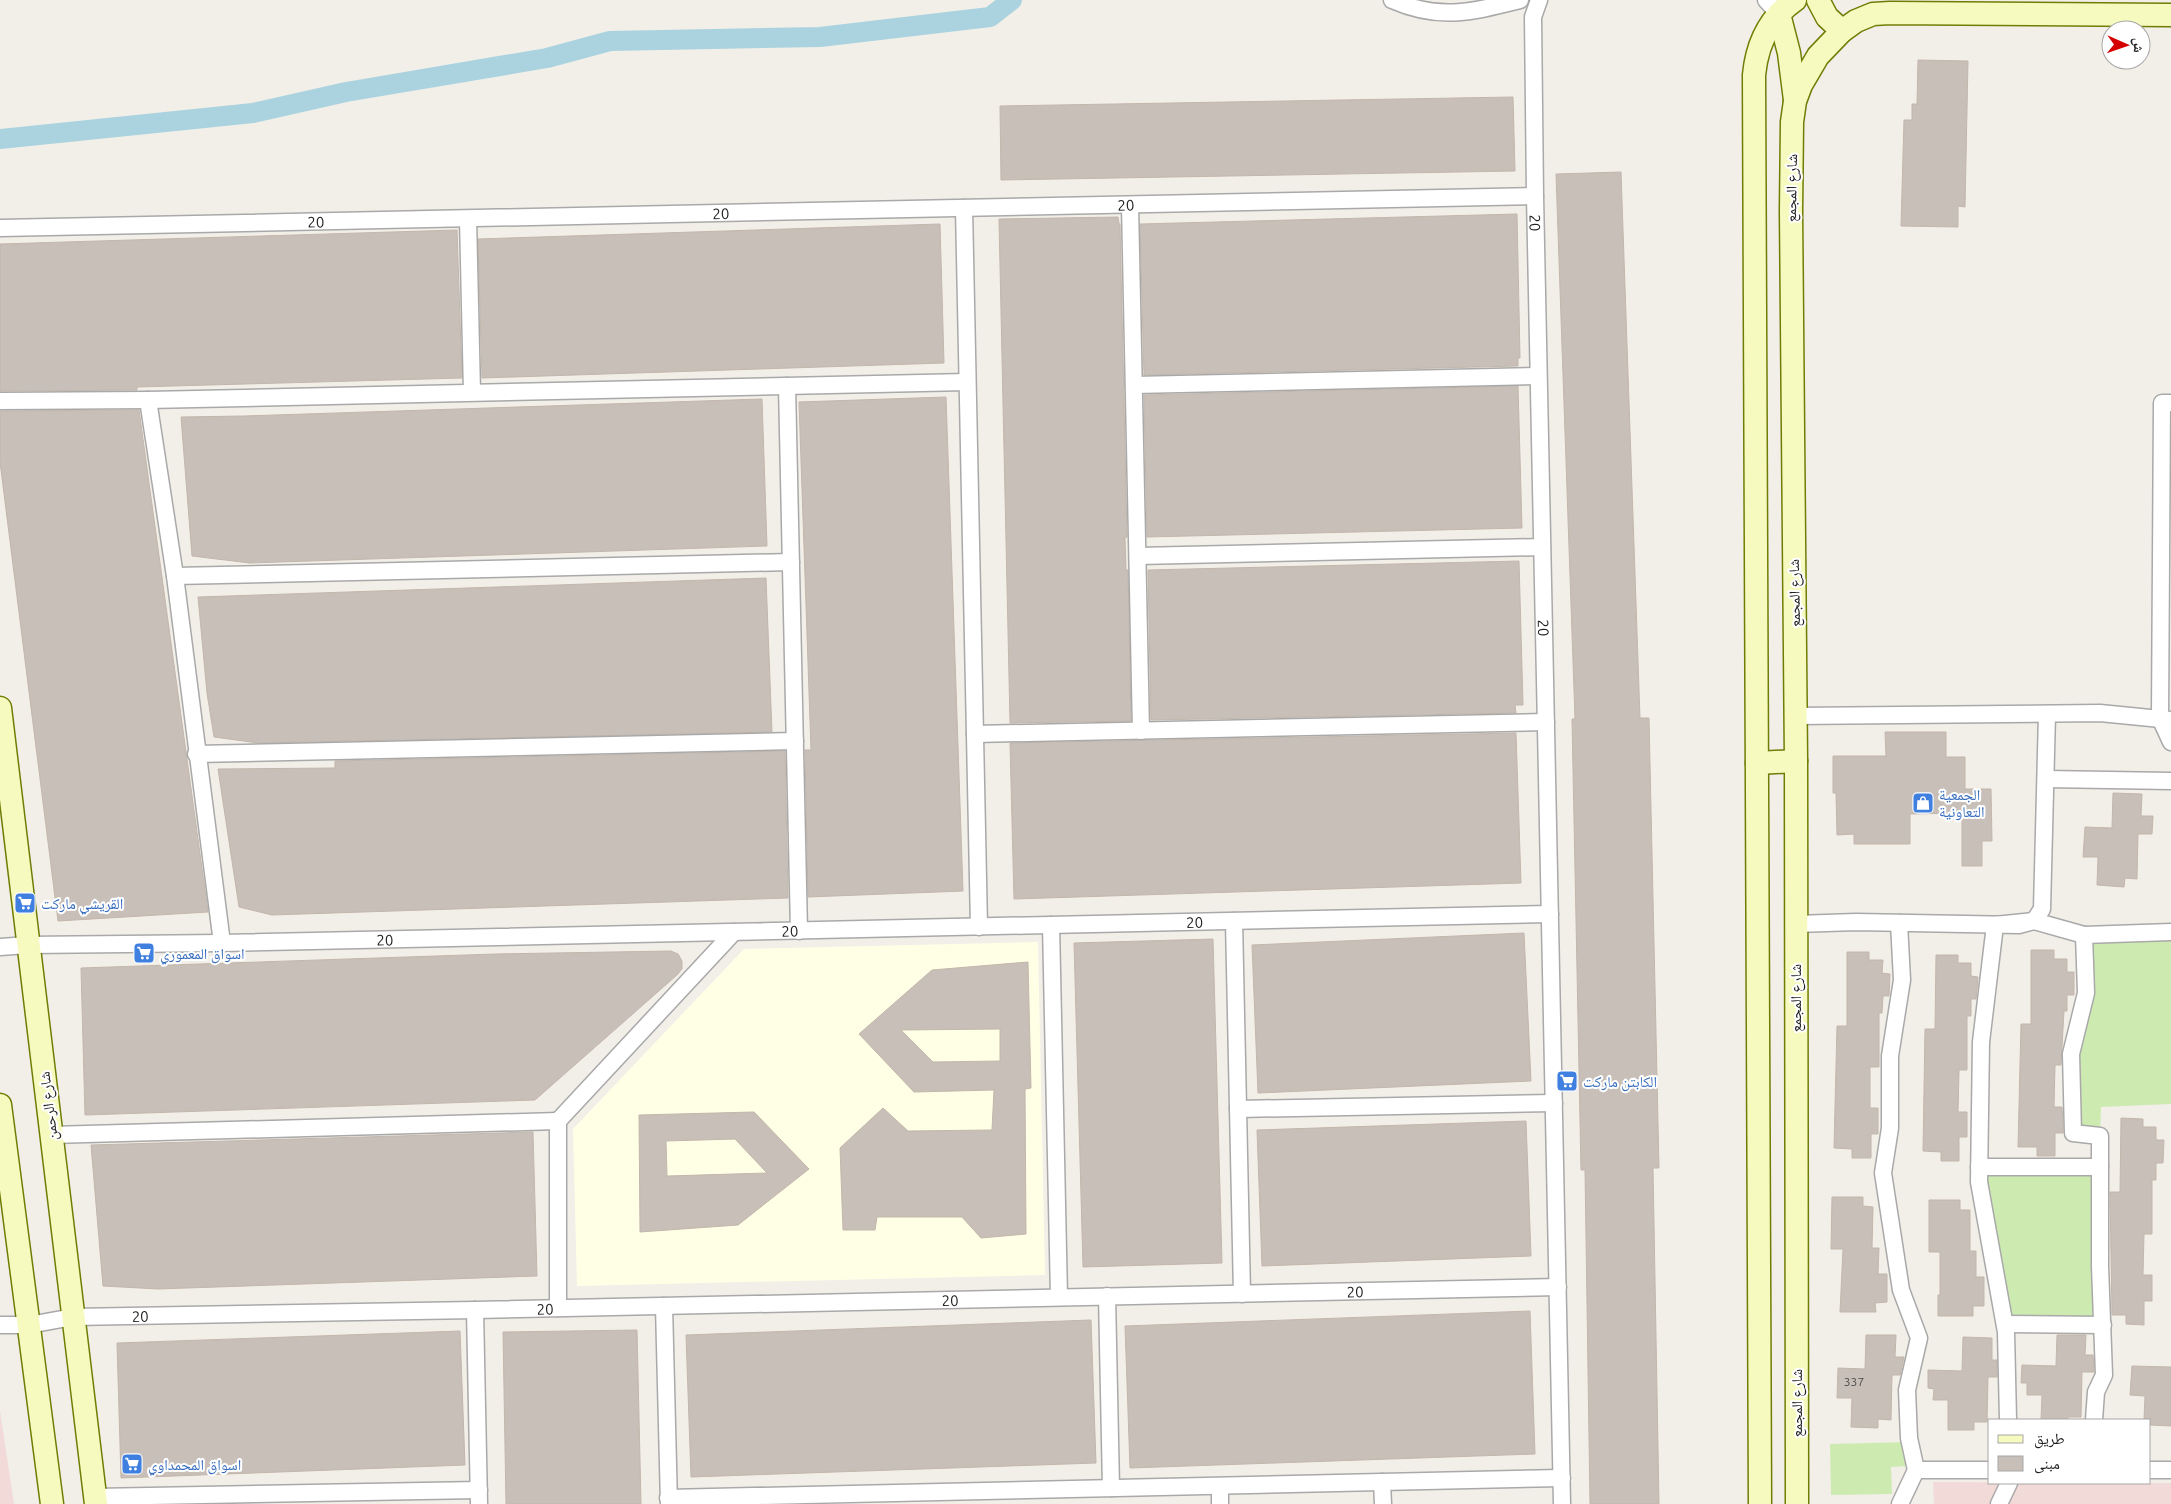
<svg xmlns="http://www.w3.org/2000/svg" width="2171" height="1504" viewBox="0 0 2171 1504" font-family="Ubuntu,'Noto Naskh Arabic',sans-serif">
<rect width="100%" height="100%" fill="#f2efe9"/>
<g fill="#f2dad9">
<path d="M0,1411L14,1504H0Z"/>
<path d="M1933,1482L2171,1483V1504H1934Z"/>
</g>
<path fill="#ffffe5" d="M1038,942L1045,1275L577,1286L573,1129L744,949Z"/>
<g fill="#cdebb0">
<path d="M2171,932V1104L2101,1107L2100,1136L2073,1133L2071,1054L2086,993L2084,935Z"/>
<path d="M1979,1167H2100L2103,1325L2005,1324Z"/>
<path d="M1908,1442V1466L1891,1467L1892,1494L1831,1495L1830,1444Z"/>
</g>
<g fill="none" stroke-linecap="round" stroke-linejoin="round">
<path stroke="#aad3df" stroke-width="20" d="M0,139L253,113L346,92L547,58L610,41L820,37L990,17L1012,0"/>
</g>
<g fill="#c7bfb8" stroke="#c4b6ab" fill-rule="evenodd">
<path d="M1918,60L1968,61L1965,207L1958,206V227L1901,226L1904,120H1912V104H1917Z"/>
<path d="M1513,97L1515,171L1001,180L1000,106Z"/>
<path d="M1621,172L1640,718H1649L1659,1168H1653L1659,1504H1590L1585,1170H1581L1572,719H1575L1556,174Z"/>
<path d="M1517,214L1520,358H1518V366L1144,375L1140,224Z"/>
<path d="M1118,217L1119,224H1120L1127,537L1125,538L1126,570H1128L1131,721L1010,723L999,219Z"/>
<path d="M940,224L944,363L482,378L478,239Z"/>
<path d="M457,230L462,378L137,387V390L0,391V244Z"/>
<path d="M1518,386L1522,528L1147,537L1144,395Z"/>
<path d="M946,397L963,891L808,897L805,750H811L799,402Z"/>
<path d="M762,399L767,546L250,563L192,556L181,417L244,416Z"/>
<path d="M139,410L208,912L58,921L0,462V411Z"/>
<path d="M1519,561L1523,705H1515L1516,713L1151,720L1148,570Z"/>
<path d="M766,578L772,732L258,743L214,737L207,693L198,597Z"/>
<path d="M1885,732H1946V757H1965V789H1991L1992,841H1982V866H1962V813L1910,814V844H1854V834L1837,835L1836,793H1833V756H1886Z"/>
<path d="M1516,733L1521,883L1014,899L1010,743Z"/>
<path d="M785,751L788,898L272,915L239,907L218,769L335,768V761Z"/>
<path d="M2113,793L2142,794L2141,816H2153L2152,834H2138L2137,879L2125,878L2124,887L2097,885L2098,857H2083L2085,827L2112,828Z"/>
<path d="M1524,933L1531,1081L1258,1093L1252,945Z"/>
<path d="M1213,939L1222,1263L1083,1267L1074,943Z"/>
<path d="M2031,950H2054V959H2067V972H2074V995H2067V1011H2064L2061,1065H2055L2054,1107H2062L2063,1123V1133H2055V1156H2037V1147H2018L2021,1024H2031Z"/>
<path d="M671,951L678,954L682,961V969L677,975L535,1100L85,1115L81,968L495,954Z"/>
<path d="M1847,952H1869V960H1883L1882,973L1890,974L1889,996H1883L1882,1013H1879V1067H1870V1108H1878V1134H1871V1158H1852V1149L1834,1148L1837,1026H1847Z"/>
<path d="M1936,955H1958V963H1971V976L1978,977L1976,999H1971V1016H1967V1070H1959L1958,1112H1967V1137H1959V1161H1941V1152L1923,1151L1925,1029H1935Z"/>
<path d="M1028,962L1031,1088L1025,1089L1026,1234L981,1238L962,1217H877L875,1230H843L840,1148L883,1108L908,1131L992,1130L994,1090L914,1092L859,1034L932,970ZM1000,1029V1061L933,1062L901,1030Z"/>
<path d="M754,1112L809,1169L738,1225L640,1232L639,1115ZM735,1139L767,1173L667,1176L666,1141Z"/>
<path d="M2121,1118L2143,1119V1127H2156V1140H2164L2163,1163H2156V1180H2152V1234H2144L2143,1275H2152V1301H2144V1325L2126,1324V1315H2112L2110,1192H2120Z"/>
<path d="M1526,1121L1531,1256L1262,1266L1257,1130Z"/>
<path d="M533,1132L537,1276L158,1289L103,1286L91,1145Z"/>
<path d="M1832,1197H1863V1206L1873,1207L1872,1248H1879L1878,1274H1887V1302L1875,1303L1876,1312H1840L1843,1249H1831Z"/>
<path d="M1929,1200H1960V1210H1970V1251H1976V1277H1984V1306H1973V1316H1938V1295H1940V1252H1929Z"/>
<path d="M1530,1311L1535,1454L1130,1468L1125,1326Z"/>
<path d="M1091,1320L1096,1463L691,1477L686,1335Z"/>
<path d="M637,1330L641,1504H506L503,1332Z"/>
<path d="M460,1331L465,1465L121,1478L117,1343Z"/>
<path d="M1866,1335H1896L1895,1357H1904L1900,1375H1892L1891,1420L1878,1419V1428L1851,1427L1852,1398H1837L1838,1368L1865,1369Z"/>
<path d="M2057,1335H2086L2085,1355H2093L2094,1372H2082L2081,1417H2068V1420H2041L2042,1395H2027V1383H2021L2022,1365L2056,1366Z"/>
<path d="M1963,1337L1992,1338V1360H1997V1377H1988L1987,1422H1974V1430H1948V1400H1933L1934,1389L1928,1388V1370L1962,1371Z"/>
<path d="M2132,1366L2171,1367V1426L2150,1425V1420H2144L2145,1396L2130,1395Z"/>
</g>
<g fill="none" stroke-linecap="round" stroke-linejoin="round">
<g stroke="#a9a9a9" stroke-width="19">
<g id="street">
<path d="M1392,0C1440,21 1472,12 1520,0"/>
<path id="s1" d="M1539,0L1533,17L1535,196L1562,1504"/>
<path d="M1766,0L1779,14"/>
<path d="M1130,205L1141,731"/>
<path d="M964,208L979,927"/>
<path d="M468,219L472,392"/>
<path id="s2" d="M0,228L1535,196"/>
<path d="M1134,385L1538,376"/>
<path d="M787,386L799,931"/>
<path d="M148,400L175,576L222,943"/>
<path d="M0,401L148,400L967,382"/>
<path d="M2171,403H2162L2160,718L2171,742"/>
<path d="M1138,556L1542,547"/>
<path d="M175,576L791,562"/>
<path d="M1795,716L2100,713L2171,720"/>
<path d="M975,734L1546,722"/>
<path d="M196,754L795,741"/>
<path d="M2046,779L2171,781"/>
<path d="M1234,921L1242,1294"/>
<path d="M1899,923L1902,980L1890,1056V1128L1883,1173L1901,1290L1919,1338L1907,1390L1909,1438L1916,1470L1900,1504"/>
<path d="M1796,924L1856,922L2019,925L2034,921L2042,909L2047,714"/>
<path d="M1051,925L1059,1297"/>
<path d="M2084,935L2171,932"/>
<path id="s3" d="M0,947L28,945L222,943L1550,914"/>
<path d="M1238,1109L1554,1103"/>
<path d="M51,1135L558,1121"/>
<path d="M1979,1167H2100"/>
<path d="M1107,1296L1111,1488"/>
<path d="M664,1306L669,1504"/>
<path d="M558,1308V1121L734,932"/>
<path d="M475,1310L479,1504"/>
<path d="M2005,1324L2103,1325"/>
<path id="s4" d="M0,1325H29L73,1317L475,1310L1558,1287"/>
<path d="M2008,1420L2006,1332L1979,1182L1981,1042L1995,925L2034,921L2084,935L2086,993L2071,1054L2073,1133L2100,1136V1266L2104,1375L2096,1392L2094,1420"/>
<path d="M1916,1470H1990"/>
<path d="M2150,1470H2171"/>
<path d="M1382,1482L1383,1504"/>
<path d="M1220,1486V1504"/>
<path d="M95,1497L479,1490"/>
<path d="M668,1498L1562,1478"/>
<path d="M1999,1504L2009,1483"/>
</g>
</g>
<g stroke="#707d05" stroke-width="25">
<g id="secondary">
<path d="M1818,0L1827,17L1842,31"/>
<path d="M1779,14L1789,53L1795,100"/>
<path d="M0,708L96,1504"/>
<path d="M1757,763L1796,761"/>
<path d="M0,1105L52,1504"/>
<path d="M1760,1504L1754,75C1757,44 1769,18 1795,0"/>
<path d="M1797,1504L1796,761L1791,211L1792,122L1795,101L1801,85L1818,56L1842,31L1856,21L1873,14L1890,13L2171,15"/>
</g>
</g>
<use href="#street" stroke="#fff" stroke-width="16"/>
<use href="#secondary" stroke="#f7fabf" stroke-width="22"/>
</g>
<defs>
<g id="shop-square" transform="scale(1.125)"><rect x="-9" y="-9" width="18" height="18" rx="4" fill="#3f7fe0" stroke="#fff"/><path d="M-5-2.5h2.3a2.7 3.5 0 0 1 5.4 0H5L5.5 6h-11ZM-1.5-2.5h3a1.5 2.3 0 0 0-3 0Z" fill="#fff"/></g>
<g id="supermarket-square" transform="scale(1.125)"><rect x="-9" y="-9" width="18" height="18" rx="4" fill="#3f7fe0" stroke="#fff"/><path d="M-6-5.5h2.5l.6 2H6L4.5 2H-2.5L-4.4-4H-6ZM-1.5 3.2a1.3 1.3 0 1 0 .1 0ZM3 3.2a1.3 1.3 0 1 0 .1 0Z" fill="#fff"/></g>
</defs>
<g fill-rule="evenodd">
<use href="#shop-square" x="1923" y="803"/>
<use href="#supermarket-square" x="25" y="903"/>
<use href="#supermarket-square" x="144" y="953"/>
<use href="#supermarket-square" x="1567" y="1081"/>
<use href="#supermarket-square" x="132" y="1464"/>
</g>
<g text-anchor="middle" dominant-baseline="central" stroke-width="4" stroke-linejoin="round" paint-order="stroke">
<g font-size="12" fill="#4b4948">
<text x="1854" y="1381">337</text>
</g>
<g font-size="15" fill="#222" stroke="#fff">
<text transform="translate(1791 188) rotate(-89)">شارع المجمع</text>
<text stroke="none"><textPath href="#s2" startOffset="1126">20</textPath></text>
<text stroke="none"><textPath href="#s2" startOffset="721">20</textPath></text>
<text stroke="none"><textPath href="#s2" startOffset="316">20</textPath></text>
<text stroke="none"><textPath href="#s1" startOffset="224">20</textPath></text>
<text transform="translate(1794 593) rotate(-91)">شارع المجمع</text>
<text stroke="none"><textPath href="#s1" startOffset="629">20</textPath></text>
<text stroke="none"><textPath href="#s3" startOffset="1195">20</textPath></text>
<text stroke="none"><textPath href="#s3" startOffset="790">20</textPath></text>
<text stroke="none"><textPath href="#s3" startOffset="385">20</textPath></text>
<text transform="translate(1795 998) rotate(-90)">شارع المجمع</text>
<text transform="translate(48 1106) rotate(-97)">شارع الرحمن</text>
<text stroke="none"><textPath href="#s4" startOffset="1356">20</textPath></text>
<text stroke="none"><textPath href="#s4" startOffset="951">20</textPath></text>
<text stroke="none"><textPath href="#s4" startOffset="546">20</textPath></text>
<text stroke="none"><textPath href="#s4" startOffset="141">20</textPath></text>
<text transform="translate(1796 1403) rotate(-90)">شارع المجمع</text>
</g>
<g font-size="15" fill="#366cbe" stroke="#fff" text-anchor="start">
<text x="1939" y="794">الجمعية<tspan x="1939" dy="17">التعاونية</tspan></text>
<text x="41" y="903">القريشي ماركت</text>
<text x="160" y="953">اسواق المعموري</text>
<text x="1583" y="1081">الكابتن ماركت</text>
<text x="148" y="1464">اسواق المحمداوي</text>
</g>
</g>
<rect x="1988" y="1419" width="162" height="65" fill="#ffffff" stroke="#a7a7a7"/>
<rect x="1998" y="1435" width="25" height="8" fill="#f7fabf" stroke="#a7a7a7"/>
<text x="2034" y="1444" font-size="15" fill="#222222">طريق</text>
<rect x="1998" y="1456" width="25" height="15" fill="#c7bfb8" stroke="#a7a7a7"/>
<text x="2034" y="1469" font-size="15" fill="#222222">مبنى</text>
<g transform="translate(2126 45) rotate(92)"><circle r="24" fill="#ffffff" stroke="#a7a7a7"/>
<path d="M0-4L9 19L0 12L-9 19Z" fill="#d40000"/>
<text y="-8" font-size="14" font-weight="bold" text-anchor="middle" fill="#222222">ش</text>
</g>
</svg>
